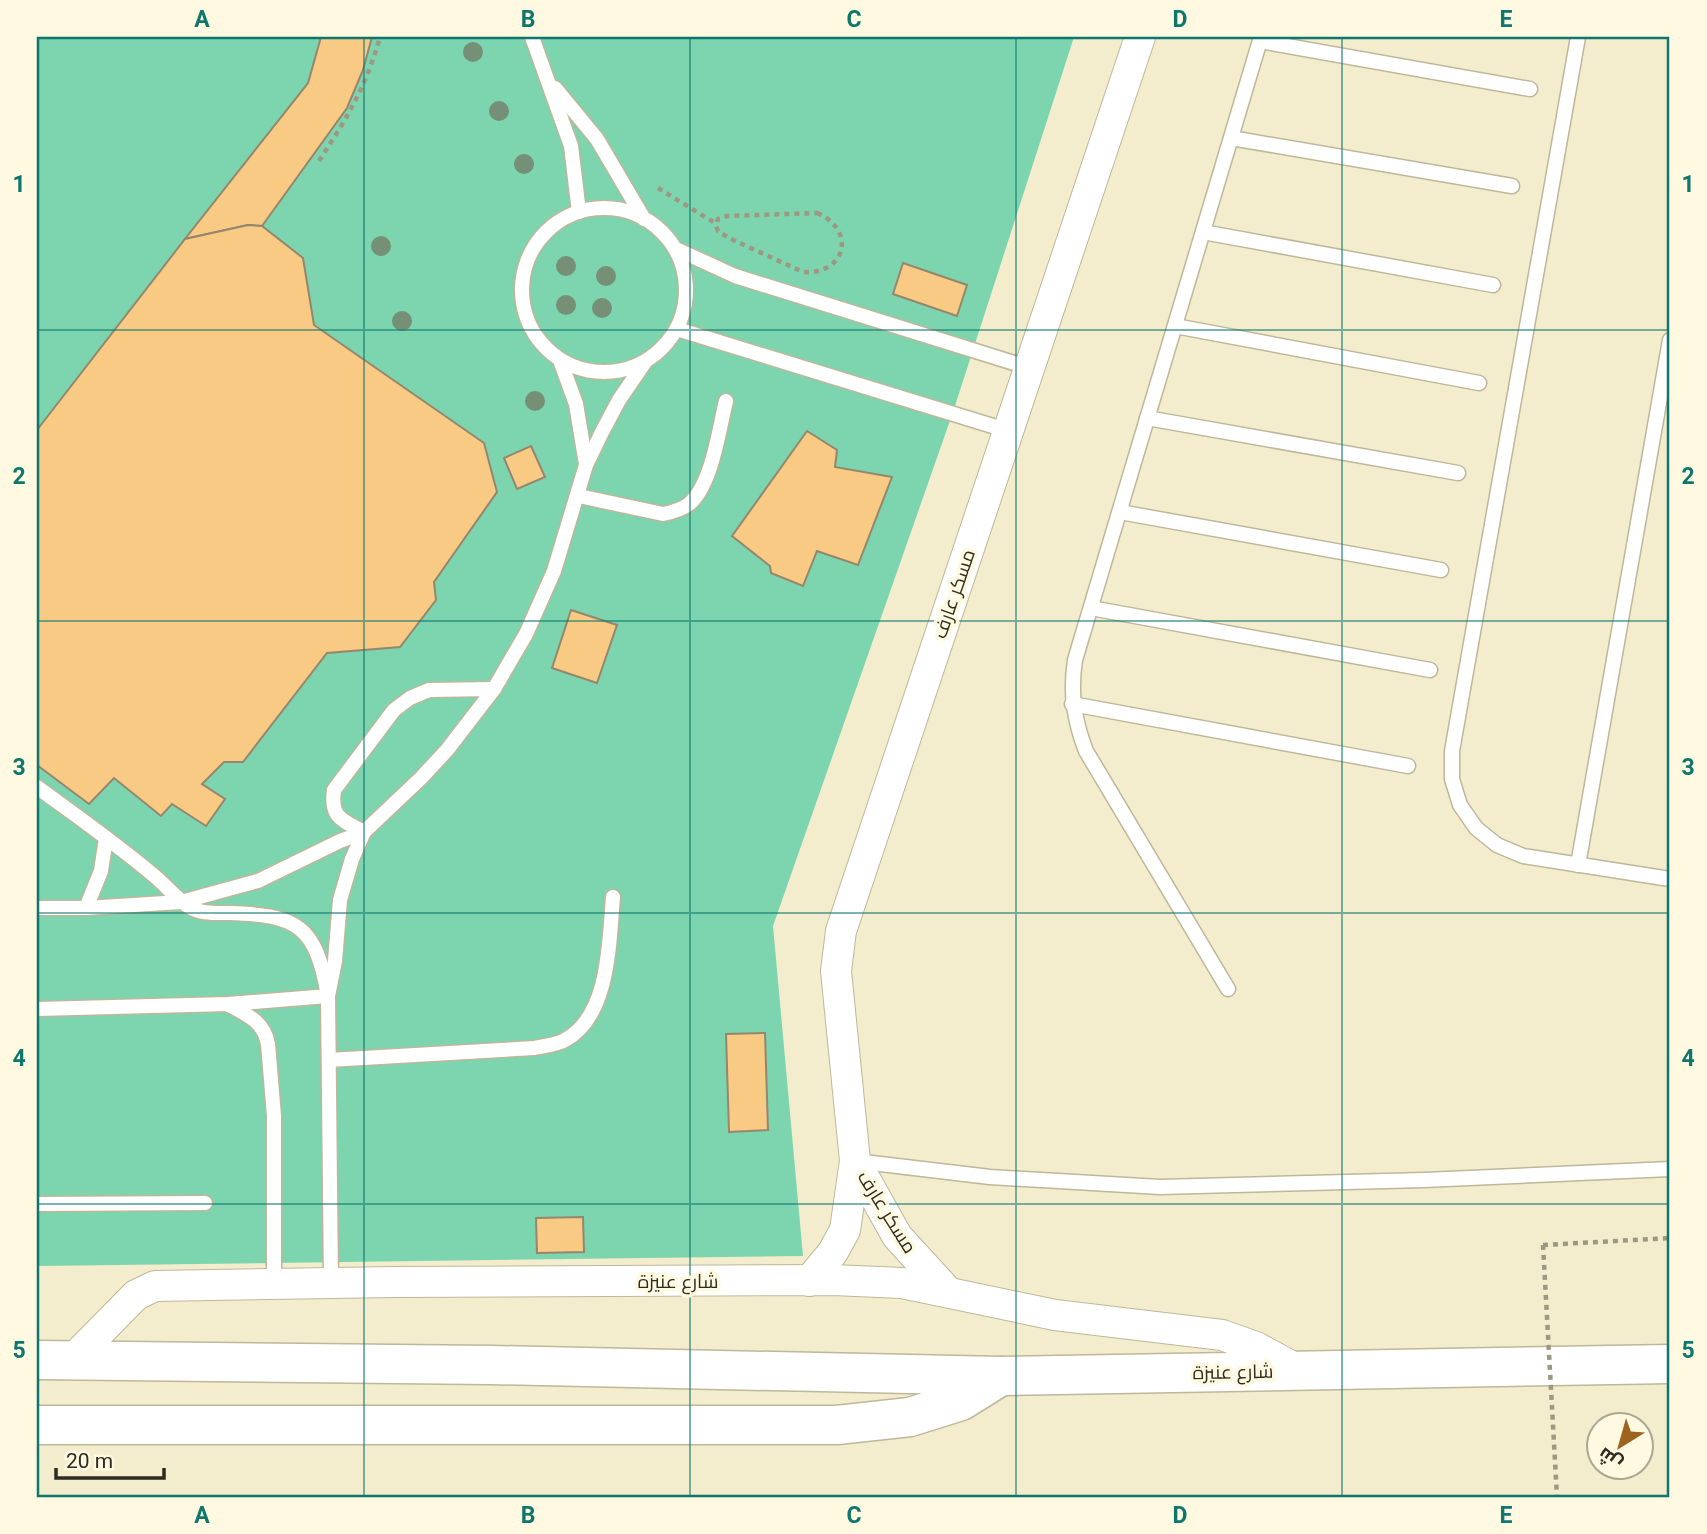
<svg xmlns="http://www.w3.org/2000/svg" width="1707" height="1534" viewBox="0 0 1707 1534" font-family="Roboto,Cairo,sans-serif">
<rect width="100%" height="100%" fill="#f3eccd"/>
<path fill="#7cd5af" d="M37,37H1074L953,412L773,926L803,1256L37,1266Z"/>
<g fill="#f8ca83" stroke="#96866d" stroke-width="2">
<path d="M321,37H372L363,70L347,108L262,226L248,225L185,239L308,83Z"/>
<path d="M248,225L262,226L303,258L314,325L484,443L497,492L434,582L436,600L400,647L327,653L243,762H224L202,784L225,799L206,826L172,804L161,816L114,778L89,804L37,765V430L185,239Z"/>
<path d="M903,263L967,285L957,316L893,294Z"/>
<path d="M807,431L837,450L835,467L892,477L858,565L817,551L803,586L771,573L770,566L732,536Z"/>
<path d="M531,446L545,477L517,489L504,458Z"/>
<path d="M571,610L617,625L597,683L552,668Z"/>
<path d="M765,1033L768,1130L729,1132L726,1034Z"/>
<path d="M583,1217L584,1252L537,1253L536,1218Z"/>
</g>
<g fill="none" stroke-linecap="round" stroke-linejoin="round">
<g stroke="#beb79a" stroke-width="17">
<g id="lane">
<path d="M532,37L571,146L579,212"/>
<path d="M1578,37L1452,751V779L1460,805L1476,828L1497,845L1523,856L1670,879"/>
<path d="M1260,41L1530,89"/>
<path d="M555,88L597,139L644,219"/>
<path d="M1231,138L1512,186"/>
<circle cx="604" cy="290" r="82"/>
<path d="M1203,232L1493,285"/>
<path d="M676,249L735,276L1030,368"/>
<path d="M1175,326L1479,383"/>
<path d="M677,329L1009,431"/>
<path d="M560,360L576,404L586,464"/>
<path d="M1147,418L1458,473"/>
<path d="M579,496L663,514C673,512 681,510 689,504C712,485 719,429 726,401"/>
<path d="M1120,512L1441,570"/>
<path d="M1091,608L1430,670"/>
<path d="M1072,704L1408,766"/>
<path d="M37,787C75,815 115,843 152,874C165,884 174,897 188,906C200,914 214,913 229,913C298,915 316,926 328,996L228,1004L37,1009"/>
<path d="M364,832C342,820 330,818 334,790L394,710L410,698L429,690L494,689"/>
<path d="M1578,865L1670,340"/>
<path d="M37,908H86L181,902L258,881L340,841L364,832L421,778L447,750L494,689L526,634L554,571L586,465L602,432L619,400L645,362"/>
<path d="M86,908L101,871L106,838"/>
<path d="M1228,989L1086,751C1074,720 1070,693 1075,660L1261,37"/>
<path d="M229,1005C248,1015 264,1022 268,1044L274,1116V1283"/>
<path d="M329,1060L534,1048C543,1046 557,1045 565,1040C610,1016 609,941 613,897"/>
<path d="M855,1161L990,1177L1160,1187L1424,1180L1670,1169"/>
<path d="M37,1204L205,1203"/>
<path d="M331,1283L328,996L335,961L340,900L352,859L364,832"/>
</g>
</g>
<g stroke="#beb79a" stroke-width="32">
<g id="street">
<path d="M855,1161L897,1236L948,1292"/>
<path d="M809,1281L833,1252L845,1230L855,1161L836,971L841,931L1140,37"/>
<path d="M72,1360L136,1295L155,1286L395,1282L833,1280L902,1283L1055,1315L1222,1335L1256,1347L1300,1371"/>
</g>
</g>
<g stroke="#beb79a" stroke-width="41">
<path id="primary" d="M37,1360L491,1365L1001,1376L1670,1364"/>
</g>
<g stroke="#beb79a" stroke-width="41">
<path id="highway" d="M37,1425H837L910,1417L961,1401L1001,1376"/>
</g>
<g stroke="#9d9881" stroke-width="4.5" stroke-dasharray="5 5" stroke-linecap="butt">
<path d="M319,161C347,118 366,87 380,37"/>
<path d="M658,188L715,223"/>
<path d="M817,213C857,230 846,275 803,272L729,238L718,231L716,226L718,219L727,216Z"/>
<path d="M1543,1245L1670,1238"/>
</g>
<use href="#lane" stroke="#fff" stroke-width="14"/>
<use href="#street" stroke="#fff" stroke-width="30"/>
<use href="#primary" stroke="#fff" stroke-width="38"/>
<use href="#highway" stroke="#fff" stroke-width="38"/>
<path stroke="#9d9881" stroke-width="4.5" stroke-dasharray="5 5" stroke-linecap="butt" d="M1543,1245L1557,1497"/>
</g>
<g fill="#769077">
<circle cx="473" cy="52" r="10"/>
<circle cx="499" cy="111" r="10"/>
<circle cx="524" cy="164" r="10"/>
<circle cx="381" cy="246" r="10"/>
<circle cx="566" cy="266" r="10"/>
<circle cx="606" cy="276" r="10"/>
<circle cx="566" cy="305" r="10"/>
<circle cx="602" cy="308" r="10"/>
<circle cx="402" cy="321" r="10"/>
<circle cx="535" cy="401" r="10"/>
</g>
<path fill="none" stroke="#0f766e" stroke-width="2" stroke-opacity="0.55" d="M364,37V1497M690,37V1497M1016,37V1497M1342,37V1497M37,330H1670M37,621H1670M37,913H1670M37,1204H1670"/>
<g text-anchor="middle" dominant-baseline="central" stroke-width="7" stroke-linejoin="round" paint-order="stroke">
<g font-size="19" fill="#2e2b1f" stroke="#fff9e1">
<text transform="translate(954 594) rotate(-71)">مسكر عارف</text>
<text transform="translate(887 1212) rotate(58)">مسكر عارف</text>
<text x="678" y="1281">شارع عنيزة</text>
<text transform="translate(1233 1372) rotate(-1)">شارع عنيزة</text>
</g>
</g>
<rect width="1707" height="1534" fill="none" stroke="#fff9e1" stroke-width="77"/>
<g transform="translate(1620 1446) rotate(217)"><circle r="33" fill="#fff9e1" stroke="#aba793" stroke-width="2"/>
<path d="M0-5L12 26L0 18L-12 26Z" fill="#9c641f"/>
<text y="-10" font-size="19" font-weight="bold" text-anchor="middle" fill="#2e2b1f">ش</text>
</g>
<path d="M56 1468v10h108v-10" fill="none" stroke="#2e2b1f" stroke-width="3.5"/>
<text x="66" y="1468" font-size="21" fill="#2e2b1f" stroke="#fff9e1" stroke-width="5" paint-order="stroke">20 m</text>
<rect x="38" y="38" width="1630" height="1458" fill="none" stroke="#0f766e" stroke-width="2.5"/>
<g font-size="23" text-anchor="middle" font-weight="bold" fill="#0f766e">
<text x="202" y="27">A</text>
<text x="528" y="27">B</text>
<text x="854" y="27">C</text>
<text x="1180" y="27">D</text>
<text x="1506" y="27">E</text>
<text x="19" y="192">1</text>
<text x="1688" y="192">1</text>
<text x="19" y="484">2</text>
<text x="1688" y="484">2</text>
<text x="19" y="775">3</text>
<text x="1688" y="775">3</text>
<text x="19" y="1066">4</text>
<text x="1688" y="1066">4</text>
<text x="19" y="1358">5</text>
<text x="1688" y="1358">5</text>
<text x="202" y="1523">A</text>
<text x="528" y="1523">B</text>
<text x="854" y="1523">C</text>
<text x="1180" y="1523">D</text>
<text x="1506" y="1523">E</text>
</g>
</svg>
